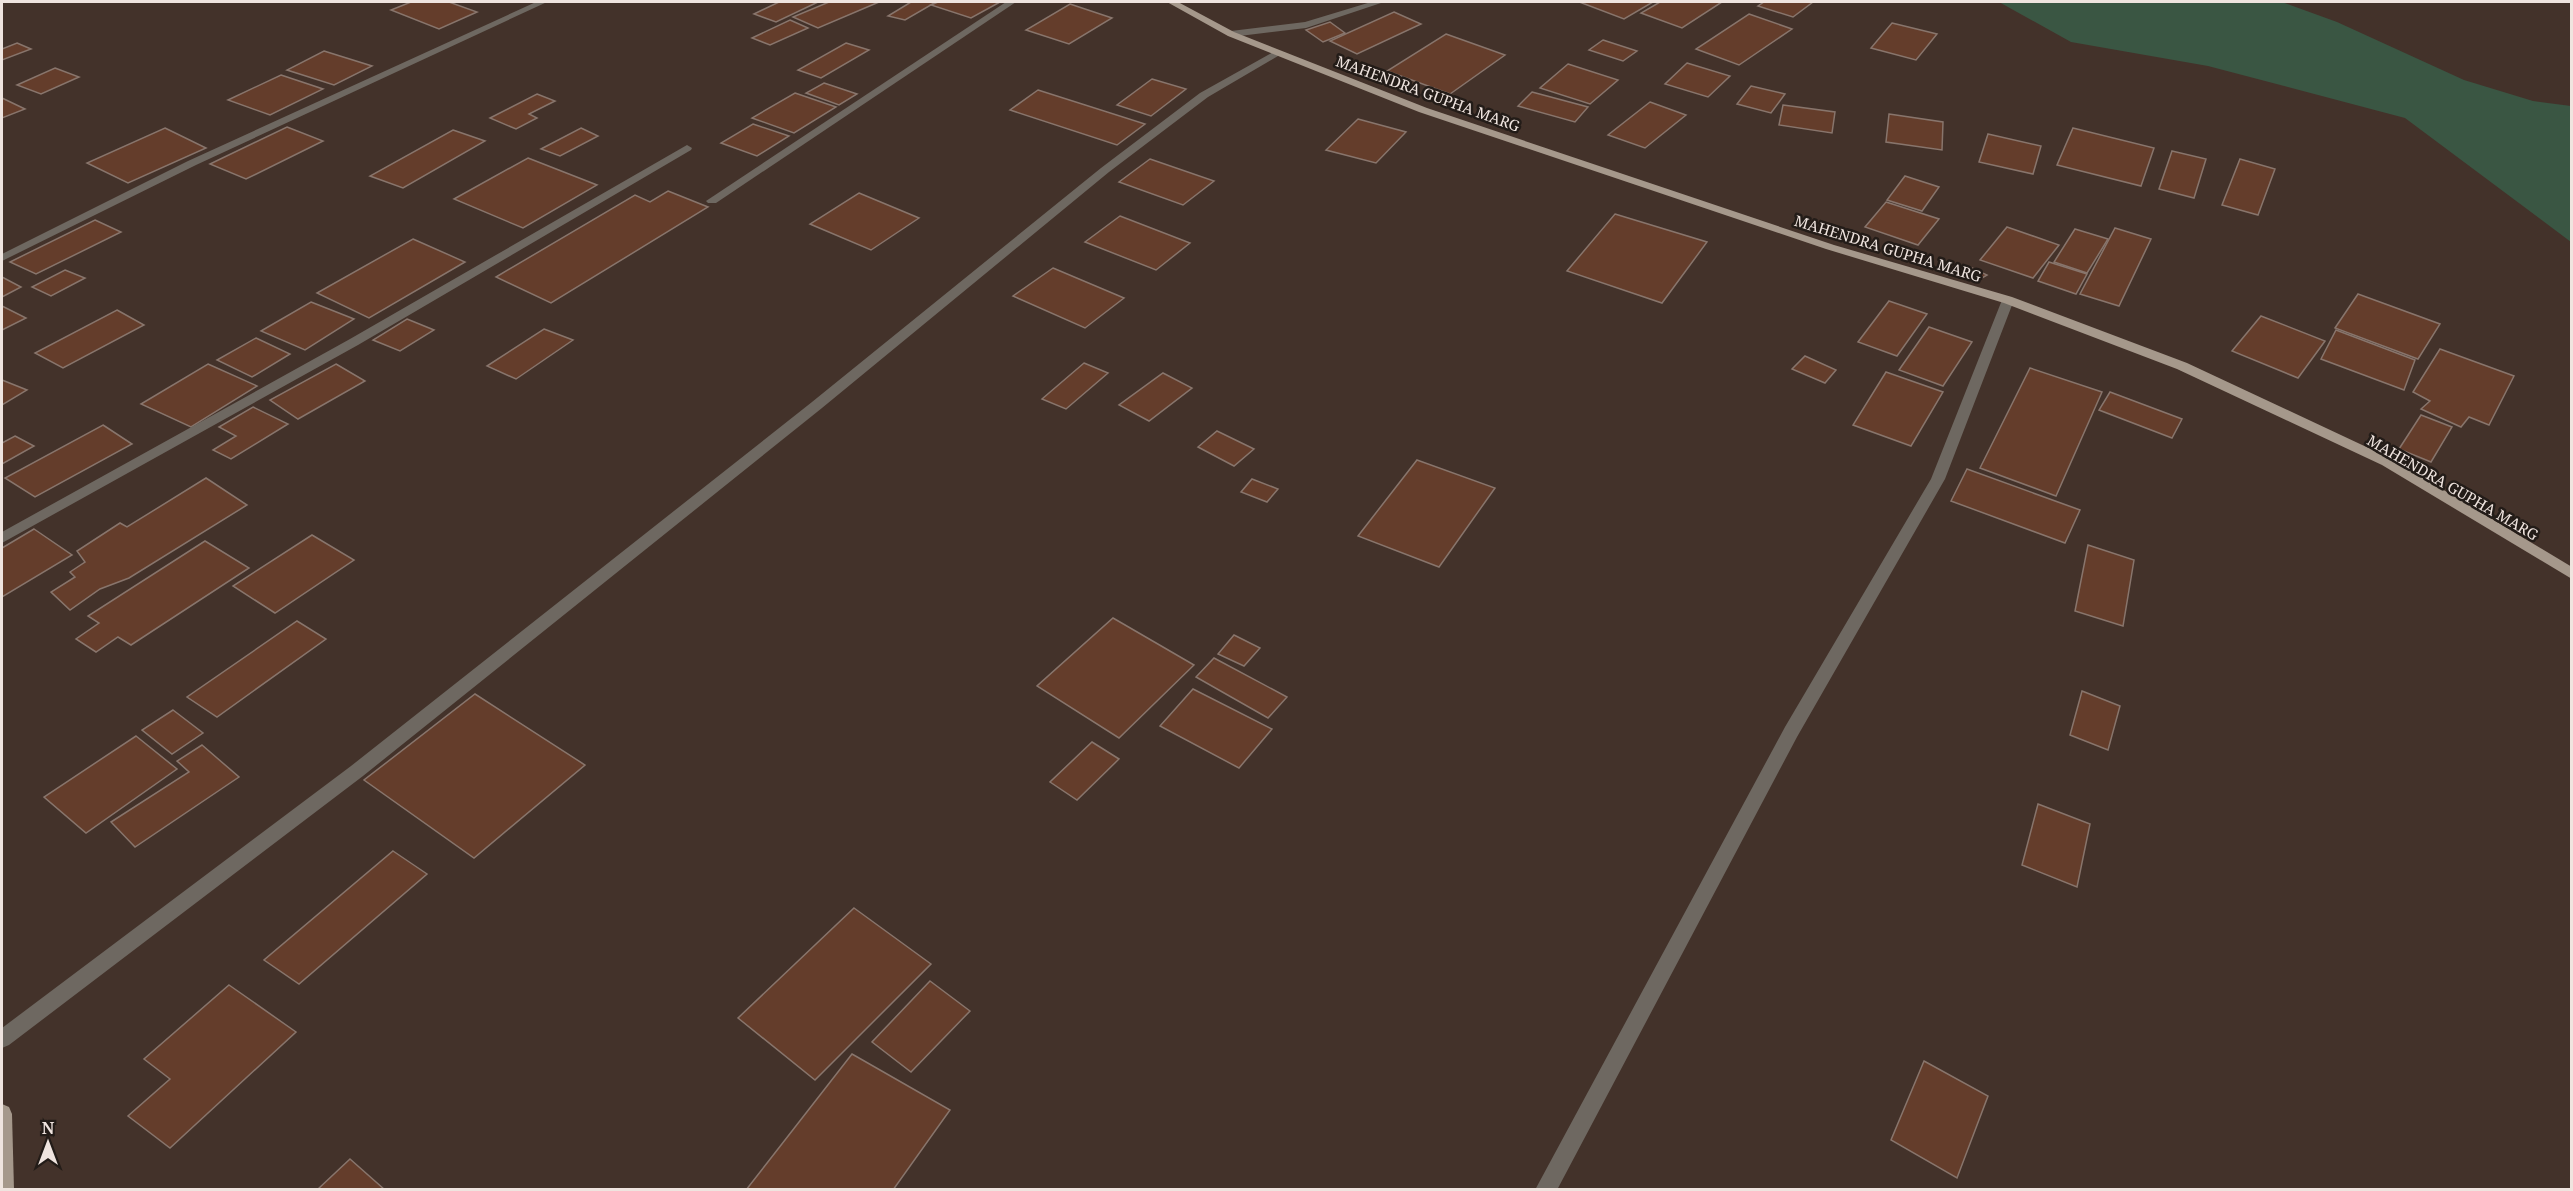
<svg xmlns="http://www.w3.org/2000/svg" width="2573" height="1191" viewBox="0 0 2573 1191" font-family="'Noto Serif',serif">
<rect width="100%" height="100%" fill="#43322a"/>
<path fill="#3a5643" d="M1999,2H2282L2337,22L2464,80L2533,101L2571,106V242L2405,118L2208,66L2071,42Z"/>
<g fill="#643d2b" stroke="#88756c" stroke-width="1.5">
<path d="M411,2H449L477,12L439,29L391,10Z"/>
<path d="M779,2H818L776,22L754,14Z"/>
<path d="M829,2H879L818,28L793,17Z"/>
<path d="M911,2H936L905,20L888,16Z"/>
<path d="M938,2H1000L971,18L931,5Z"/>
<path d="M1585,2H1653L1624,19L1582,3Z"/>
<path d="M1660,2H1722L1682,28L1641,13Z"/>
<path d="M1764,2H1813L1793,17L1758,6Z"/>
<path d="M1070,4L1112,18L1069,44L1026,30Z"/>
<path d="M1394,12L1421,24L1357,54L1330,41Z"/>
<path d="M1749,14L1792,29L1739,65L1696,49Z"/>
<path d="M790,20L808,28L770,45L752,38Z"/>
<path d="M1330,22L1345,33L1323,42L1306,30Z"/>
<path d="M1892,23L1937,34L1916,60L1871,48Z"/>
<path d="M1446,34L1505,55L1450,94L1387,71Z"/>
<path d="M1603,40L1637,51L1623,61L1589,50Z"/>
<path d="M17,43L31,49L2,60V49Z"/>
<path d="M846,43L869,50L821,78L798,70Z"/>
<path d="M324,51L372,66L334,85L287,70Z"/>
<path d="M1687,63L1730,76L1708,97L1665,84Z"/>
<path d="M1568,64L1618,80L1590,104L1540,88Z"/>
<path d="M55,68L79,77L41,94L17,85Z"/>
<path d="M281,75L323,89L270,115L228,100Z"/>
<path d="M1152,79L1186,89L1151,116L1117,105Z"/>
<path d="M824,83L857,94L839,105L806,93Z"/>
<path d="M1751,86L1785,94L1771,113L1737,104Z"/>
<path d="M1038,90L1145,124L1117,145L1010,110Z"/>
<path d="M1532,92L1588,107L1575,122L1518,106Z"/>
<path d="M795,93L836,107L794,133L752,118Z"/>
<path d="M537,94L555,101L529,114L537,118L516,129L490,118Z"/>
<path d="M2,98L25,109L2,118Z"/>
<path d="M1650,102L1686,115L1645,148L1608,135Z"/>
<path d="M1783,105L1835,112L1832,133L1779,125Z"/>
<path d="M1889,114L1943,122L1942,150L1886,142Z"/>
<path d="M1358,119L1406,132L1376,163L1326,150Z"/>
<path d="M753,124L789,136L757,156L721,143Z"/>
<path d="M287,127L323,141L246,179L210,164Z"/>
<path d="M165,128L206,148L128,183L87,163Z"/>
<path d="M581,128L598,136L560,156L541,149Z"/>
<path d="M2073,128L2154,148L2141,186L2057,165Z"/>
<path d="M453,130L485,141L403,188L370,176Z"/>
<path d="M1988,134L2041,146L2033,174L1979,162Z"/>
<path d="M2172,151L2206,159L2194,198L2159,189Z"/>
<path d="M528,158L597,185L523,228L454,199Z"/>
<path d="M1150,159L1214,181L1183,205L1119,182Z"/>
<path d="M2240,159L2275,169L2258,215L2222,205Z"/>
<path d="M1905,176L1939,187L1922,211L1887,200Z"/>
<path d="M668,191L708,207L551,303L496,277L635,195L650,202Z"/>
<path d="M859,193L919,218L871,250L810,224Z"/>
<path d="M1886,202L1939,219L1918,245L1865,227Z"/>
<path d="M1615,214L1707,242L1662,303L1567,271Z"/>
<path d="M1120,216L1190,243L1156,270L1085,242Z"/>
<path d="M95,220L121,232L36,274L10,262Z"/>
<path d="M2007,227L2059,245L2033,278L1980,260Z"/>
<path d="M2115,228L2151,239L2119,306L2080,294Z"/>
<path d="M2075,229L2108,239L2087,273L2054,262Z"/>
<path d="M413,239L465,262L369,318L317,293Z"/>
<path d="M2049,262L2087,274L2076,294L2038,281Z"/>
<path d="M1053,268L1124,298L1085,328L1013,296Z"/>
<path d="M1972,268L1987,275L1977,281L1962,273Z"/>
<path d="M65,270L85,278L51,296L32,287Z"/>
<path d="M2,277L21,287L2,297Z"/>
<path d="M2358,294L2440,324L2418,359L2335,328Z"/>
<path d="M1889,301L1927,314L1897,356L1858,342Z"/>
<path d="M311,302L354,319L305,350L261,331Z"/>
<path d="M2,306L26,318L2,330Z"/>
<path d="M117,310L144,325L63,368L35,353Z"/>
<path d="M2261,316L2325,341L2298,378L2232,351Z"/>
<path d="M407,319L434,330L400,351L373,340Z"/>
<path d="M1929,327L1972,342L1943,386L1899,370Z"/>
<path d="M544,329L573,340L516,379L487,366Z"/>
<path d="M2336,330L2415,360L2404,390L2321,359Z"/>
<path d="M256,338L290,354L252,377L217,360Z"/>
<path d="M2440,349L2514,376L2489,425L2469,417L2461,427L2421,409L2430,401L2413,392Z"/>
<path d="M1805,356L1836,370L1825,383L1792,369Z"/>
<path d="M1084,363L1108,373L1066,409L1042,399Z"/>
<path d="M208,364L257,386L191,427L141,404Z"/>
<path d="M336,364L365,381L298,419L270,400Z"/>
<path d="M2030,368L2102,392L2056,496L1980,468Z"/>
<path d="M1886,372L1943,392L1911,446L1853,425Z"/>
<path d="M1163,373L1192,388L1149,421L1119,405Z"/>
<path d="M2,380L27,390L2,405Z"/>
<path d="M2110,392L2182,419L2172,438L2099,410Z"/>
<path d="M253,407L288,424L231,459L213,450L236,436L219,427Z"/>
<path d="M2421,415L2452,427L2431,462L2399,449Z"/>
<path d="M103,425L132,444L35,497L5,478Z"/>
<path d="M1217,431L1254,449L1234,466L1198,447Z"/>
<path d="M15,436L34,446L2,464V443Z"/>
<path d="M1417,460L1495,488L1439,567L1358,536Z"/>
<path d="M1967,469L2080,510L2065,543L1951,501Z"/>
<path d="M206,478L247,505L129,578L100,589L70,610L51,592L75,577L70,572L85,562L77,551L120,523L127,527Z"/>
<path d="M1252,479L1278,489L1267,502L1241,492Z"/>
<path d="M34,529L72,555L2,597V548Z"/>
<path d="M312,535L354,560L275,613L233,586Z"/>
<path d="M205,541L249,568L131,645L118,637L96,652L76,639L99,623L88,616Z"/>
<path d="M2088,545L2134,560L2123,626L2075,611Z"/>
<path d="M1113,618L1194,665L1119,738L1037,686Z"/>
<path d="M297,621L326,639L217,717L187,697Z"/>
<path d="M1234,635L1260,648L1244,666L1218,654Z"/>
<path d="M1214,658L1287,697L1268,718L1196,677Z"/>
<path d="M1193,689L1272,729L1239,768L1160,726Z"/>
<path d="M2082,691L2120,706L2108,750L2070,735Z"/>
<path d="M475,694L585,765L474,858L364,780Z"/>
<path d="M173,710L203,733L172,754L142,730Z"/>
<path d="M136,736L177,769L86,833L44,797Z"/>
<path d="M1092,742L1119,759L1077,800L1050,782Z"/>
<path d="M202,745L239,777L135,847L111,822L189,772L177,761Z"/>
<path d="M2038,804L2090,824L2077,887L2022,865Z"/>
<path d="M393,851L427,874L299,984L264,960Z"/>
<path d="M854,908L931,964L815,1080L738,1018Z"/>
<path d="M930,981L970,1011L911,1072L872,1042Z"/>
<path d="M229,985L296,1032L170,1148L128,1116L170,1079L144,1059Z"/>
<path d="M852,1054L950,1110L893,1190H746Z"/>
<path d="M1924,1061L1988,1096L1957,1178L1891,1140Z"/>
<path d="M350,1159L385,1190H317Z"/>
</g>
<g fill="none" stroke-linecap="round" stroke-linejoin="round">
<g fill="#6e6861" fill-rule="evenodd">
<path d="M536,2H547L196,165L2,261V254L188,161Z"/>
<path d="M1006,2H1016L716,203H708L706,201Z"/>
<path d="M1371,2H1384L1306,28L1231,37L1226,34L1231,31L1305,22Z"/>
<path d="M1275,51L1283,53L1208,97L1109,172L822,408L363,776L9,1045L2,1048V1028L351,766L812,402L1101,168L1200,93Z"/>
<path d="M687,145L692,148L691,150L358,345L2,543V532L350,339Z"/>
<path d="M2008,296L2014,300L1945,479L1797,737L1557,1190H1535L1785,727L1931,479L2002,300Z"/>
</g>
<g fill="#a5988b" fill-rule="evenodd">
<path d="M1167,2H1178L1234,32L1427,108L1834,245L2012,297L2187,363L2392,459L2572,567V579L2382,465L2177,369L2004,303L1826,249L1419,112L1228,36Z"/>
<path d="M2,1104L9,1107L12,1114L14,1190H2Z"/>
</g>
</g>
<g text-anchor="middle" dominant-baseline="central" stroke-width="5" stroke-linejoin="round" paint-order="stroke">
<g font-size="15" fill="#efe4df" stroke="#231c18">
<text transform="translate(1428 93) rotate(20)">MAHENDRA GUPHA MARG</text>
<text transform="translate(1888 248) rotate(17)">MAHENDRA GUPHA MARG</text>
<text transform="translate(2453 487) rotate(30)">MAHENDRA GUPHA MARG</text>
</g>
</g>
<rect width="2573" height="1191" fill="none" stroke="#efe4df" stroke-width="6"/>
<g transform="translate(48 1143)" stroke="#231c18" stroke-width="4.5" paint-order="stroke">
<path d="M0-4.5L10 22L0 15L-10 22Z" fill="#efe4df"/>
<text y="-9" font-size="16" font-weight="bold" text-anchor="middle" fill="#efe4df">N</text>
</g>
</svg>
